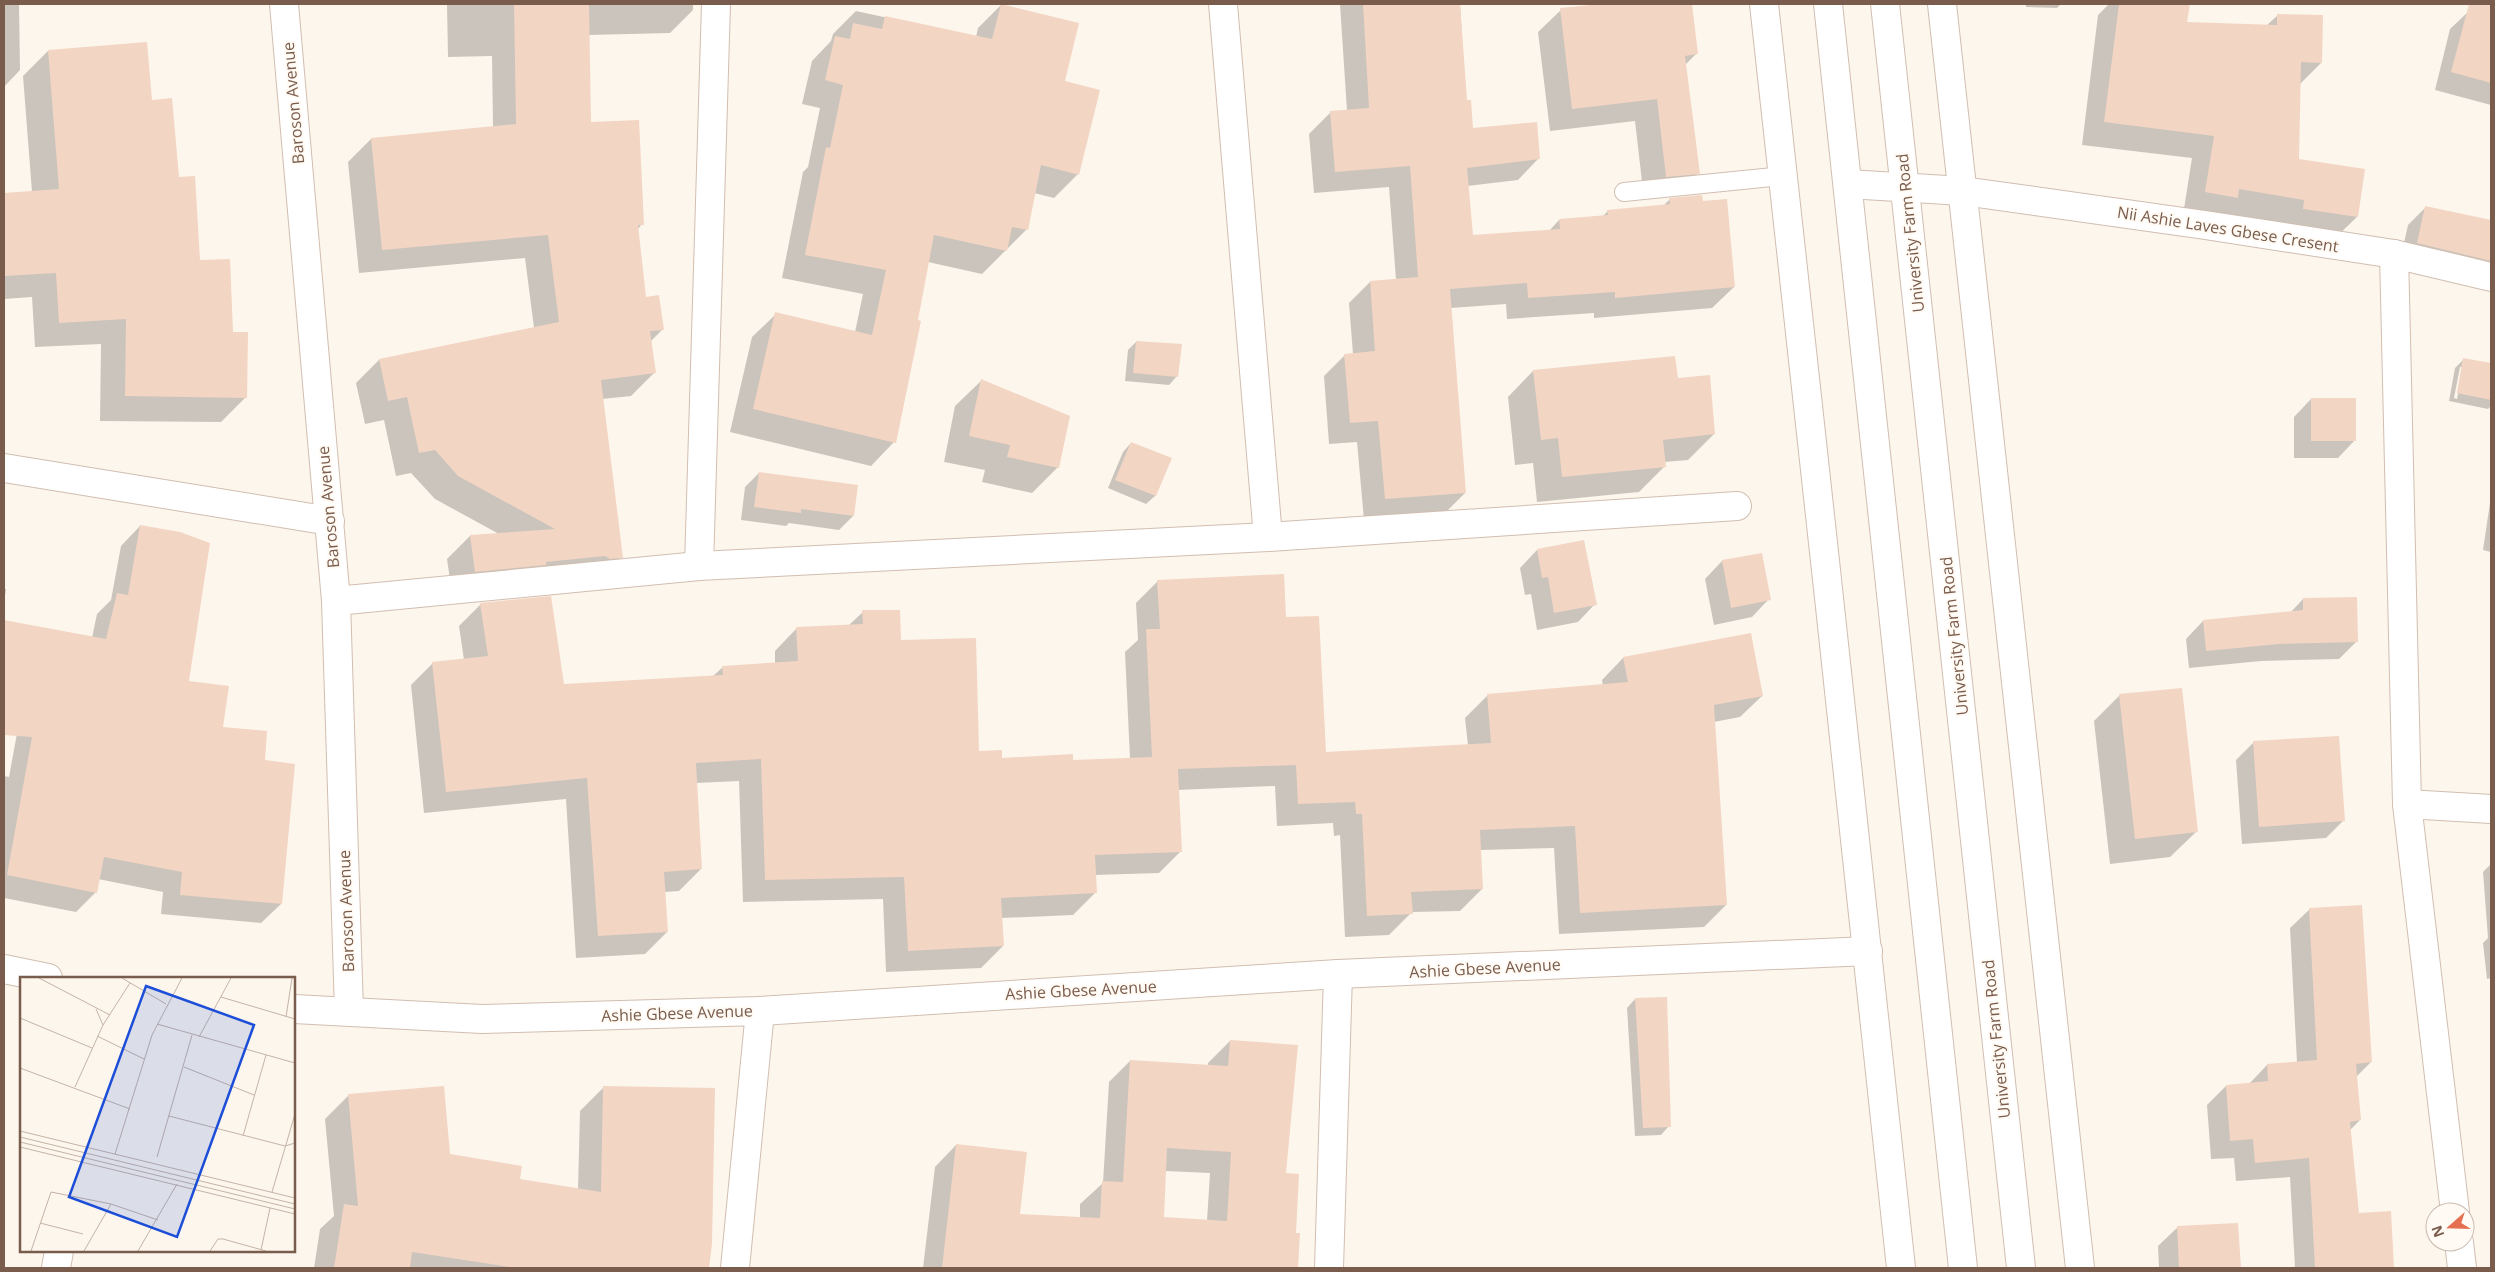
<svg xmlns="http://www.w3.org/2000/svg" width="2495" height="1272" viewBox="0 0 2495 1272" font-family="'Open Sans',sans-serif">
<rect width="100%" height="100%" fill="#fdf6ec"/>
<g fill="#0003" fill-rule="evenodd">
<path d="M4,4H19L20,70L4,87Z"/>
<path d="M447,4H693V10L670,33L588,35L590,123L642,224L637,230L645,298L663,329L650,342L655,372L631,396L602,399L621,557L598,580L452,594L447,559L470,536L499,534L435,499L411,473L396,476L384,420L365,424L356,383L379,360L534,328L525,258L359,273L348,162L371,139L493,128L492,56L448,57Z"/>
<path d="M1340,4H1460L1466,102L1472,130L1539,158L1518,180L1467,186L1472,236L1549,231L1559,220L1602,217L1608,211L1663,206L1670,199L1734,287L1712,308L1594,318V313L1507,319L1506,304L1451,308L1465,493L1444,514L1364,520L1357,442L1329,444L1324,376L1345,355L1353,354L1349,303L1370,282L1396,280L1389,187L1314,193L1309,134L1331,112L1347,111Z"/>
<path d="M1607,4H1690L1696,54L1685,65L1698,173L1676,196L1644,199L1635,121L1550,131L1538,32L1561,10Z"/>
<path d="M2026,4H2061L2057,8L2026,7Z"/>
<path d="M2109,4H2188L2186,24L2266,26L2278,15L2321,63L2300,84L2298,160L2357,217L2333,240L2281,232L2282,223L2221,213L2214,220L2183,215L2192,158L2082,145L2098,15Z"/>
<path d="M1001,5L1063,82L1078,174L1054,198L1034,193L1026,230L982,274L928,262L894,442L871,466L730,432L752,337L776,314L855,332L863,294L782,278L803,172L808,167L820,108L802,104L812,61L831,41L833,34L856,11L976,37L978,28Z"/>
<path d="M2468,12L2491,18V105L2435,90L2450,29Z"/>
<path d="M48,51L151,101L178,178L198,262L232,333L246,397L221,422L100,421L101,344L35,347L32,297L4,299V194L32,192L23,76Z"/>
<path d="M2425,208L2491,221V278L2400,261L2408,225Z"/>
<path d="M1136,342L1177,376L1169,385L1125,381L1128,350Z"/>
<path d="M2464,359L2491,364V406L2488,409L2449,401L2455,368ZM2460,367H2463L2457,399L2454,398Z"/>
<path d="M1533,371L1677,380L1714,434L1688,460L1664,462L1665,466L1639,492L1537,502L1533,463L1515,465L1508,397Z"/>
<path d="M981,381L1058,467L1032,493L982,482L985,470L944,462L955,406Z"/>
<path d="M2311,399L2355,440L2338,458H2294V417Z"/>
<path d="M1131,443L1170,459L1155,496L1146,504L1108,488L1123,452Z"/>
<path d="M759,473L857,486L853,516L839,530L789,523L786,526L741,520L745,487Z"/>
<path d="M2491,496V552L2483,550Z"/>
<path d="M140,526L188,682L221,728L264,761L281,904L261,923L161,914L163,892L98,879L96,892L76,912L4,898V776L9,777L20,717L4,714V621L92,638L97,614L111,600L121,546Z"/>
<path d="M1537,550L1595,604L1578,622L1537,630L1531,594L1525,595L1520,568Z"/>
<path d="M1722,561L1769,599L1752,617L1714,625L1705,579Z"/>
<path d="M1158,581L1284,619L1325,753L1468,746L1465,718L1487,696L1603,686L1602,680L1623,658L1762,696L1740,717L1714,722L1726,905L1704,927L1559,934L1554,848L1480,850L1482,889L1460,911L1412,912L1389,935L1345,937L1340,835L1334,836L1333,823L1277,826L1275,786L1177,790L1181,851L1159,873L1094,875L1095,893L1073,915L1001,918L1003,946L981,968L886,972L883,899L743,902L739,781L696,783L701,869L679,891L664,892L667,932L645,954L576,958L566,799L424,813L411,685L433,663L464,660L459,626L481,604L563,685L713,676L723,667L775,664V651L796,629L848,626L863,612L900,641L978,753L1001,759L1072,762L1130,759L1125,652L1138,640L1136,603Z"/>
<path d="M4,589H6L4,603Z"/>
<path d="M2303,599L2357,641L2339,659L2261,661L2189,668L2186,639L2203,621L2290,613Z"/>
<path d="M2120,695L2196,832L2170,857L2110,864L2094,721Z"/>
<path d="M2253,743L2344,820L2326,838L2242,844L2236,760Z"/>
<path d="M2491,864V978L2487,979L2483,943L2488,938L2483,872Z"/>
<path d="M2310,909L2371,1062L2356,1077L2360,1120L2349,1131L2358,1214L2390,1212L2393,1268H2295L2290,1177L2236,1181L2234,1158L2211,1159L2207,1105L2226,1086L2249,1084L2267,1065L2297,1063L2290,928Z"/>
<path d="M1635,999L1669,1126L1661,1135L1635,1136L1627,1008Z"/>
<path d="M1230,1041L1285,1174L1294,1234L1299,1235L1296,1268H923L935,1167L956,1145L1019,1216L1080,1219V1204L1103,1183L1109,1082L1130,1061L1208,1066V1063ZM1165,1171L1210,1173L1207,1221L1162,1218Z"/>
<path d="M604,1087L711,1243L707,1268H314L320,1229L334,1216L325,1119L349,1095L449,1155L519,1180L578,1190L580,1111Z"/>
<path d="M2237,1224L2240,1268H2159L2158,1246L2178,1227Z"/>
</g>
<g fill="#f3d5c3" fill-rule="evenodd">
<path d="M514,4H589L591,122L639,120L644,225H638L646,297L659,295L664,330L650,331L656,373L601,380L623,558L610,559L605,556L546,562V565L475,572L470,535L555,529L458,476L435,450L419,453L407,397L388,401L379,359L559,322L548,235L382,250L371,138L516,124Z"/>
<path d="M1001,4L1079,23L1065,81L1100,90L1079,175L1041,165L1028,230L1012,227L1007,251L934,235L918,320L921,321L896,443L753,409L775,312L872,335L886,270L805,255L826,147L830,148L843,85L825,80L835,36L850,39L853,23L882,29L885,16L992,39Z"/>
<path d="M1363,4H1460L1467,100H1471L1473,128L1537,122L1540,159L1467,168L1473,235L1560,229L1559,219L1608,215L1607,210L1670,204L1669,198L1702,195L1703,201L1727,199L1735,287L1615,298V292L1528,298L1527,283L1450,289L1466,493L1385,499L1378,421L1350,423L1344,354L1375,351L1370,281L1418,277L1410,166L1335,172L1330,111L1369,108Z"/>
<path d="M1601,4H1692L1698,54L1685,56L1700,174L1666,177L1657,99L1572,109L1560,8Z"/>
<path d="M2119,4H2190L2187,22L2277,25V14L2323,15L2322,63L2301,62L2299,159L2365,169L2358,217L2303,209L2304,200L2239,189L2238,198L2205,192L2214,136L2104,122Z"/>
<path d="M2469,4H2491V83L2451,72Z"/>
<path d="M147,42L152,100L172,98L179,177L195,176L200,260L230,259L233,332H248L247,398L125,396L126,319L59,323L56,273L4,276V193L59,189L48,50Z"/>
<path d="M2425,206L2491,220V261L2417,243Z"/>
<path d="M1136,341L1182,344L1178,377L1133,373Z"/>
<path d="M1675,356L1678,378L1710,375L1715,434L1663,440L1666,467L1562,477L1558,438L1541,440L1533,370Z"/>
<path d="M2463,358L2491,363V400L2457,393Z"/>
<path d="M981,379L1070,416L1059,468L1007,457L1010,445L969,436Z"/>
<rect x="2311" y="398" width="45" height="43"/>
<path d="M1131,442L1172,458L1156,496L1115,480Z"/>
<path d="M759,472L858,485L854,516L801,509V513L754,507Z"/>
<path d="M140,525L180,532L210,543L189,681L229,686L223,727L267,731L265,760L295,764L282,904L180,895L182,872L104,857L97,893L7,875L32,737L4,735V620L106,639L117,593L128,595Z"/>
<path d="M1584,540L1597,605L1554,613L1548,577L1542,578L1537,549Z"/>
<path d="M1762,553L1771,600L1731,608L1722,560Z"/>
<path d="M1284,574L1286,617L1319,616L1326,752L1491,743L1487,694L1628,682L1623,657L1751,633L1763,696L1714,705L1727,905L1580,913L1575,826L1480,830L1483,889L1411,892L1413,914L1367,916L1362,814H1356L1355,802L1298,804L1296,765L1178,769L1182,852L1095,855L1097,893L1001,898L1004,946L908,951L904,877L765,880L761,759L696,763L702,869L664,872L668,932L598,936L587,778L446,792L432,662L488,656L480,603L551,596L564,684L723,675L722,666L798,661L796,627L863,624L862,610H900L901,640L976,638L979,751L1002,750V758L1073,754V760L1152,757L1146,629H1160L1157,580Z"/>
<path d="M2357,597L2358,642L2279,644L2206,651L2203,620L2303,610V598Z"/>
<path d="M2182,688L2198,832L2135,839L2119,694Z"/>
<path d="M2339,736L2345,821L2259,827L2253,741Z"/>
<path d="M2362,905L2372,1062L2356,1064L2361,1120L2350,1122L2359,1213L2391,1211L2394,1268H2315L2309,1158L2255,1163L2253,1139L2230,1141L2226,1085L2268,1081L2267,1064L2317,1060L2309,908Z"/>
<path d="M1667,997L1671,1127L1643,1128L1635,998Z"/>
<path d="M1230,1040L1298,1045L1286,1173L1299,1174L1296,1233H1300L1298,1268H942L956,1144L1027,1152L1020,1214L1100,1218L1102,1181L1123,1182L1130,1060L1228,1066ZM1167,1148L1231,1152L1227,1221L1164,1217Z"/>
<path d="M444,1086L450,1154L522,1166L520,1179L601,1192L603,1086L715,1088L712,1244L709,1268H516L412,1252L410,1268H334L344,1204L358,1206L348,1094Z"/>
<path d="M2238,1223L2241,1268H2179L2177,1226Z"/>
</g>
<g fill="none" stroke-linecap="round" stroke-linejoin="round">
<g stroke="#d1beb0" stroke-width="20">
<path id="service" d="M1624,192L1782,176"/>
</g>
<g stroke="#d1beb0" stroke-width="30">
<g id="minor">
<path d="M284,4L336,601L349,1011"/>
<path d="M1223,4L1268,537"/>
<path d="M1764,4C1809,425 1858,847 1901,1268"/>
<path d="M1942,4L2080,1268"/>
<path d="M2394,254L2407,804L2455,1212"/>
<path d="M4,468L330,521"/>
<path d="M699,566L716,4"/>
<path d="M336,601L699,566L1268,537L1737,506"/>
<path d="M2407,804L2491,809"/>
<path d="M4,969L48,978"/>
<path d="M294,1009L482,1019L760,1011L1338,974L1868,951"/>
<path d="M2459,1242L2462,1268"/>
<path d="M56,1268L59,1251"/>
<path d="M735,1268L760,1011"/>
<path d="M1329,1268L1338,974"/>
</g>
</g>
<g stroke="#d1beb0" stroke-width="30">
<g id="tertiary">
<path d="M1828,4L1963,1268"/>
<path d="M1885,4L2021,1268"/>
<path d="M1848,184L1963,191L2205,225L2394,254L2491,277"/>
</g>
</g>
<use href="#service" stroke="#fff" stroke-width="18"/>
<use href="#minor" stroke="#fff" stroke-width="28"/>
<use href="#tertiary" stroke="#fff" stroke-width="28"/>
</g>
<g text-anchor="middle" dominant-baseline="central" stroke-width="4" stroke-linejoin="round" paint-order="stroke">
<g font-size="16" fill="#7a5c4d" stroke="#fffaf3">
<text transform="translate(293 103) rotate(-95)">Baroson Avenue</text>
<text transform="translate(2228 229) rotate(9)">Nii Ashie Laves Gbese Cresent</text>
<text transform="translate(1910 233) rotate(-96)">University Farm Road</text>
<text transform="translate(328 507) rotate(-95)">Baroson Avenue</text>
<text transform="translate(1954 636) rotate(-96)">University Farm Road</text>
<text transform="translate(346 911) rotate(-92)">Baroson Avenue</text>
<text transform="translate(1485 968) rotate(-3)">Ashie Gbese Avenue</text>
<text transform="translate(1081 990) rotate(-3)">Ashie Gbese Avenue</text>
<text transform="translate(677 1013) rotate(-2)">Ashie Gbese Avenue</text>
<text transform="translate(1996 1039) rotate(-96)">University Farm Road</text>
</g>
</g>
<g transform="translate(20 977)">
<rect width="275" height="275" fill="#fdf6ec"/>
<path fill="none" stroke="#c5b3a7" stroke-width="1" d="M19,1L90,38M102,1L146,27M201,20L275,42M76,32L83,48M266,40L272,1M0,41L72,71M137,47L275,86M77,59L124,82M179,60L211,1M164,90L234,118M0,91L110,132M55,110L83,48L110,6M149,139L265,169L275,166M0,154L275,221M223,159L246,78M0,160L275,227M0,165L275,232M0,170L275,237M95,177L132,58L162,1M137,180L172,58M252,215L275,137M20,246L63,257M241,273L250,231M11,274L31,215L91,227L138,243M64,274L91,227M118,274L157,207M190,274L198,262H203L246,274"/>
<path fill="#1d4ed8" fill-opacity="0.15" stroke="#1d4ed8" stroke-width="2.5" d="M126,9L234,48L157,260L49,220Z"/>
<rect width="275" height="275" fill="none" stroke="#7a5c4d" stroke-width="2.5"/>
</g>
<rect width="2495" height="1272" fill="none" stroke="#7a5c4d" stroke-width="10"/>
<g transform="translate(2450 1227) rotate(250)"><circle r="24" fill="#fffaf3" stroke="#cabbb1"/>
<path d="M0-4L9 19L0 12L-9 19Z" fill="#e76f51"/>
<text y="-8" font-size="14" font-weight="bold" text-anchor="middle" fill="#7a5c4d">N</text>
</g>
</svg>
